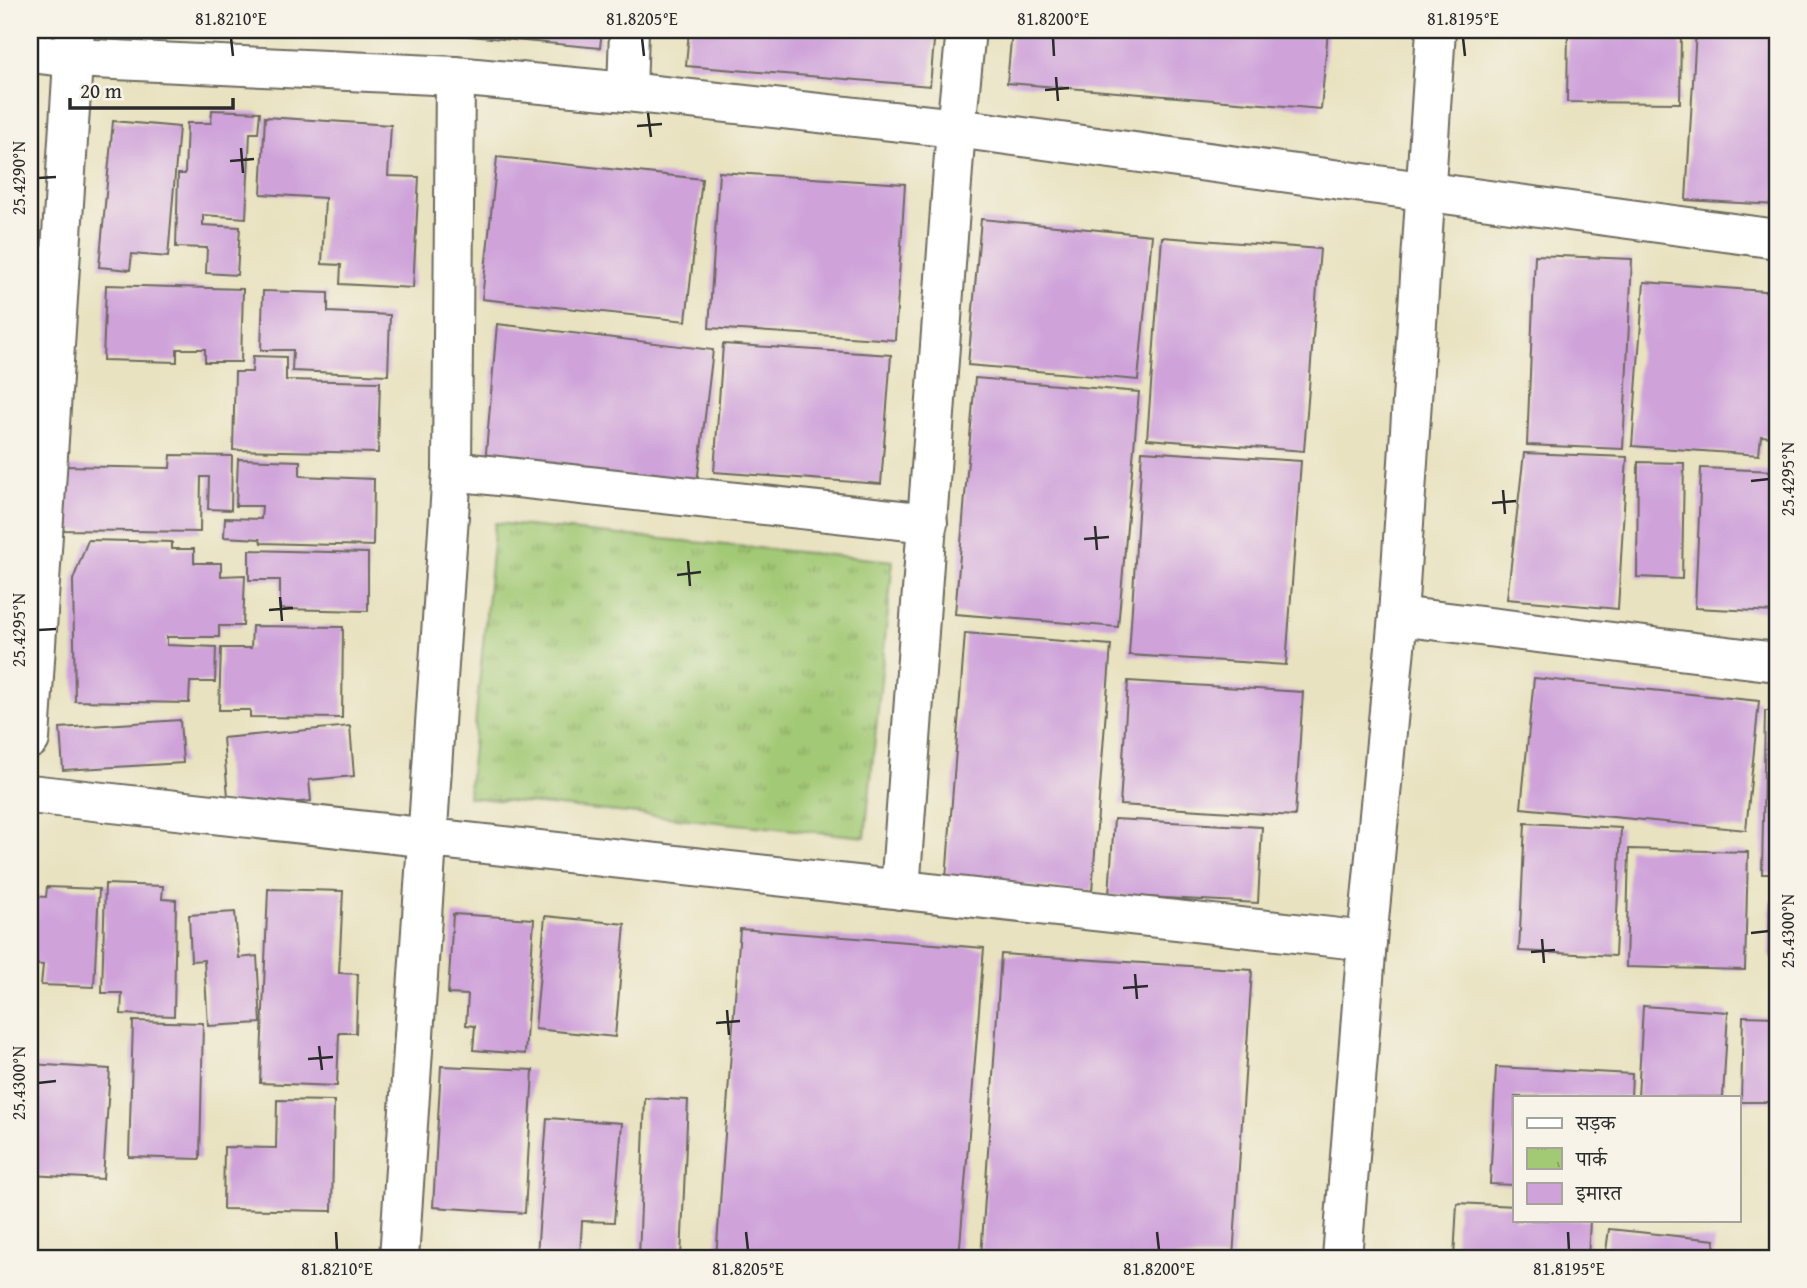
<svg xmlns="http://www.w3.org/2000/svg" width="1807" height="1288" viewBox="0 0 1807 1288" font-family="'Gentium Book Plus','Noto Serif Devanagari',serif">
<defs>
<pattern id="park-tufts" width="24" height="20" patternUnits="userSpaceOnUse" patternTransform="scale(1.75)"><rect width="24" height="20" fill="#a2c974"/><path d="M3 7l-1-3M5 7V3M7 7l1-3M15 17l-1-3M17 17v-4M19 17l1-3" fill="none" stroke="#84a35f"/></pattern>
</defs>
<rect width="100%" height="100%" fill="#f7f3e8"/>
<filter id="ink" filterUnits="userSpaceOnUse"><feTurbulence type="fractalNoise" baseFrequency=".0143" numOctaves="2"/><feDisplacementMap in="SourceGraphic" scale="14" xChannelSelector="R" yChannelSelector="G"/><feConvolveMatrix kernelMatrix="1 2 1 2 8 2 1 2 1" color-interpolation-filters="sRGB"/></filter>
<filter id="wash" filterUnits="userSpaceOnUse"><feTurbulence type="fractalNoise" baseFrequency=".00686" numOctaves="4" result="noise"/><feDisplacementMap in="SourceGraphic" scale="28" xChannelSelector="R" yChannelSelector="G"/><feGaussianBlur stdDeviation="1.57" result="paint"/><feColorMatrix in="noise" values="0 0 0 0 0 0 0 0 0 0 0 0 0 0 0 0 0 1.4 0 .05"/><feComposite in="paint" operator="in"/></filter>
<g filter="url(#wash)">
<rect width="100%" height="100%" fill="#e8e2c0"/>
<path fill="url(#park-tufts)" stroke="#667a50" stroke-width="2" d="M495,523L893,561L865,837L468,797Z"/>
<g id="blocks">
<g fill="#cfa3da">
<path d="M449,30H602L600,48L449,34Z"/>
<path d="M689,30H935L930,86L686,66Z"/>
<path d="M1012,30H1328L1321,109L1007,83Z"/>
<path d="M1568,30H1681L1680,103L1567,102Z"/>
<path d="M1696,30H1777V205L1686,200Z"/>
<path d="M212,110L260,112L258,133H250L246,218L203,215V225L240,227L237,275L206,273L207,248L176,247L178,174H185L187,123H211Z"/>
<path d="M265,117L391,125L388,176L419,177L413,288L340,284L341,265L322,264L325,198L261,194Z"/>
<path d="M113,121L179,127L168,257L132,254L130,270L99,267Z"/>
<path d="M497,157L702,179L686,321L482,299Z"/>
<path d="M719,172L905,184L895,340L709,328Z"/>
<path d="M981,219L1152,235L1138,380L968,365Z"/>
<path d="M1162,237L1320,249L1304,451L1147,439Z"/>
<path d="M1535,255L1632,259L1623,449L1527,445Z"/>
<path d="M1644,282L1777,292V437L1761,436L1759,455L1632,446Z"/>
<path d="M106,285L243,289L241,362H205V349H177V362L103,360Z"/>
<path d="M263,291L328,293V312L390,315L388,375L292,371L293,350H261Z"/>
<path d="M497,324L713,350L697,483L485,464Z"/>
<path d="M723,344L891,355L881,484L714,472Z"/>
<path d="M253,356L286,357V380L380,382L378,453L233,450L235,372H252Z"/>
<path d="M975,378L1139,392L1118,627L955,614Z"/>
<path d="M1142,451L1301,461L1286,665L1129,655Z"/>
<path d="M1524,453L1627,457L1618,609L1507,599Z"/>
<path d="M171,455L232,456L231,510L208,509L209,477H201L200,532L62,530L63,466L170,468Z"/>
<path d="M238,459L300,461V476L374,479L373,546L261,543L260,539L224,537L225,518L261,519L262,506H236Z"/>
<path d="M1638,462L1684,463L1682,579L1637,577Z"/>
<path d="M1701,468L1777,471L1775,612L1695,608Z"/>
<path d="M88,540L172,542V549H194V563H221V576L245,575L243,626H219V637H167V645L216,647L215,682H190L189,703L75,701L73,580Z"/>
<path d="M249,550L368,553V611L280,609V580H249Z"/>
<path d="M252,626L343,627L342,718L250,717V710H219L221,648H251Z"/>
<path d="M965,633L1111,645L1092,891L946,879Z"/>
<path d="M1534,678L1759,701L1746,830L1521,808Z"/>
<path d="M1128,681L1303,692L1295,816L1120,805Z"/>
<path d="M1765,711H1777V874H1762Z"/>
<path d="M180,720L183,763L63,770L60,728Z"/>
<path d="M350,726L354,776L309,780L311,801L229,808L223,738Z"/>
<path d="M1114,819L1262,827L1258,903L1109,895Z"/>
<path d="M1525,823L1621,828L1615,956L1519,951Z"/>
<path d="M1629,849L1748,852L1745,970L1626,967Z"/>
<path d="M105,884L163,886L162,899L176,900L174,1016L121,1014L122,993H102Z"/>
<path d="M47,887L99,889L94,987L41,985L43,965L30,964V896L46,897Z"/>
<path d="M268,889L343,891L339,973L358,974L356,1033H339L337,1086L260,1083Z"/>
<path d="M1770,900L1777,901V957H1769Z"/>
<path d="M235,912L239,958L257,956L261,1023L208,1026L204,960L191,961L189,915Z"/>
<path d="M453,914L534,919L525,1054L473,1050L475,1026L466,1025L468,995L448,994Z"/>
<path d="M545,916L625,924L615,1037L535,1029Z"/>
<path d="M740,929L984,948L959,1258H716Z"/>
<path d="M1001,954L1252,970L1233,1258H981Z"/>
<path d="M1643,1006L1728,1012L1723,1097H1638Z"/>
<path d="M1743,1016L1777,1017V1102H1741Z"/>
<path d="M133,1021L203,1023L200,1159L129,1157Z"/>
<path d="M30,1064L110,1069L103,1179L30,1175Z"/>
<path d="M441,1066L533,1070L525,1213L433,1207Z"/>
<path d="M1496,1067L1632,1074L1631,1097H1515V1185L1490,1184Z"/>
<path d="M645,1098L688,1100L681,1258H639Z"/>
<path d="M277,1100L334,1101L332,1211L223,1209L224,1147L276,1148Z"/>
<path d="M547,1118L622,1123L614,1222L582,1221L580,1258L537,1255Z"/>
<path d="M1457,1203L1515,1206V1220H1590L1588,1258H1454Z"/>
<path d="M1609,1229L1715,1240L1713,1258H1605Z"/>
</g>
</g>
</g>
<g filter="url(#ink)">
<use href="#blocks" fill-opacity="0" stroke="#6d6b5f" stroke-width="2"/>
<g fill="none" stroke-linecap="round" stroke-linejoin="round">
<g stroke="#6d6b5f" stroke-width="42">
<g id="minor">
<path d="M30,53L73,58L455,76L627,92L956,128L1777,239"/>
<path d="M627,92L629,30"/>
<path d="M452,471L928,523"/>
<path d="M1398,616L1777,662"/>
<path d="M30,739L75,30"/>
<path d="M30,794L1367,941"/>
<path d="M900,890L956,128L966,30"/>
<path d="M399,1258L452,471L455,76"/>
<path d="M1342,1258L1367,941L1398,616L1436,30"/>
</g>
</g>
<use href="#minor" stroke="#fff" stroke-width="38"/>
</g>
</g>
<path fill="none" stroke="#2b2b2b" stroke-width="2.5" d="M231,38L233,56M642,38L644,56M1053,38L1054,56M1463,38L1465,56M1056,77L1058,101M1045,90L1069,88M648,113L651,137M637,126L662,124M241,148L243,173M230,161L254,159M38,178L56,177M1751,481L1769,479M1503,490L1505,514M1492,503L1516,501M1095,526L1097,550M1084,539L1109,537M688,561L690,586M677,575L701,572M280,597L282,621M269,610L293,608M38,630L56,629M1751,933L1769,931M1542,939L1544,963M1531,952L1555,950M1135,974L1137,999M1123,988L1148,986M727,1010L729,1035M716,1023L740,1021M319,1046L322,1070M308,1059L333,1057M38,1083L56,1081M336,1232L337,1250M746,1232L748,1250M1157,1232L1159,1250M1568,1232L1569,1250"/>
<rect width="1807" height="1288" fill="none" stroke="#f7f3e8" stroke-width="77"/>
<rect x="1513" y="1096" width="228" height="126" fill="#f7f3e8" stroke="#a5a39c" stroke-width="2"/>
<rect x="1527" y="1118" width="35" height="10" fill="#ffffff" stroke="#a5a39c" stroke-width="2"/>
<text x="1576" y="1130" font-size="21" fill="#2b2b2b">सड़क</text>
<rect x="1527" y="1148" width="35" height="21" fill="url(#park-tufts)" stroke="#a5a39c" stroke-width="2"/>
<text x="1576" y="1166" font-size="21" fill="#2b2b2b">पार्क</text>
<rect x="1527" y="1183" width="35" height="21" fill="#cfa3da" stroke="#a5a39c" stroke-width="2"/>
<text x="1576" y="1200" font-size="21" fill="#2b2b2b">इमारत</text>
<path d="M70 98v10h163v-10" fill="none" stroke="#2b2b2b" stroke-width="3.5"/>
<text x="80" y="98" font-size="21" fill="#2b2b2b" stroke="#f7f3e8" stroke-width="5" paint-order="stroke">20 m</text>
<rect x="38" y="38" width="1731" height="1212" fill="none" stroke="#2b2b2b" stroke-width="2.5"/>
<g font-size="18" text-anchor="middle" fill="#2b2b2b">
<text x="231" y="25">81.8210°E</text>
<text x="642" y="25">81.8205°E</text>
<text x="1053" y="25">81.8200°E</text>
<text x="1463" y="25">81.8195°E</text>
<text transform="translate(19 178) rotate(-90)" y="6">25.4290°N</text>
<text transform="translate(1788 479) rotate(-90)" y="6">25.4295°N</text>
<text transform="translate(19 630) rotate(-90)" y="6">25.4295°N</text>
<text transform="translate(1788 931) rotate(-90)" y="6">25.4300°N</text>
<text transform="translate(19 1083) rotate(-90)" y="6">25.4300°N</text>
<text x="337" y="1275">81.8210°E</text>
<text x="748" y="1275">81.8205°E</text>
<text x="1159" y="1275">81.8200°E</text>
<text x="1569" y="1275">81.8195°E</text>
</g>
</svg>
